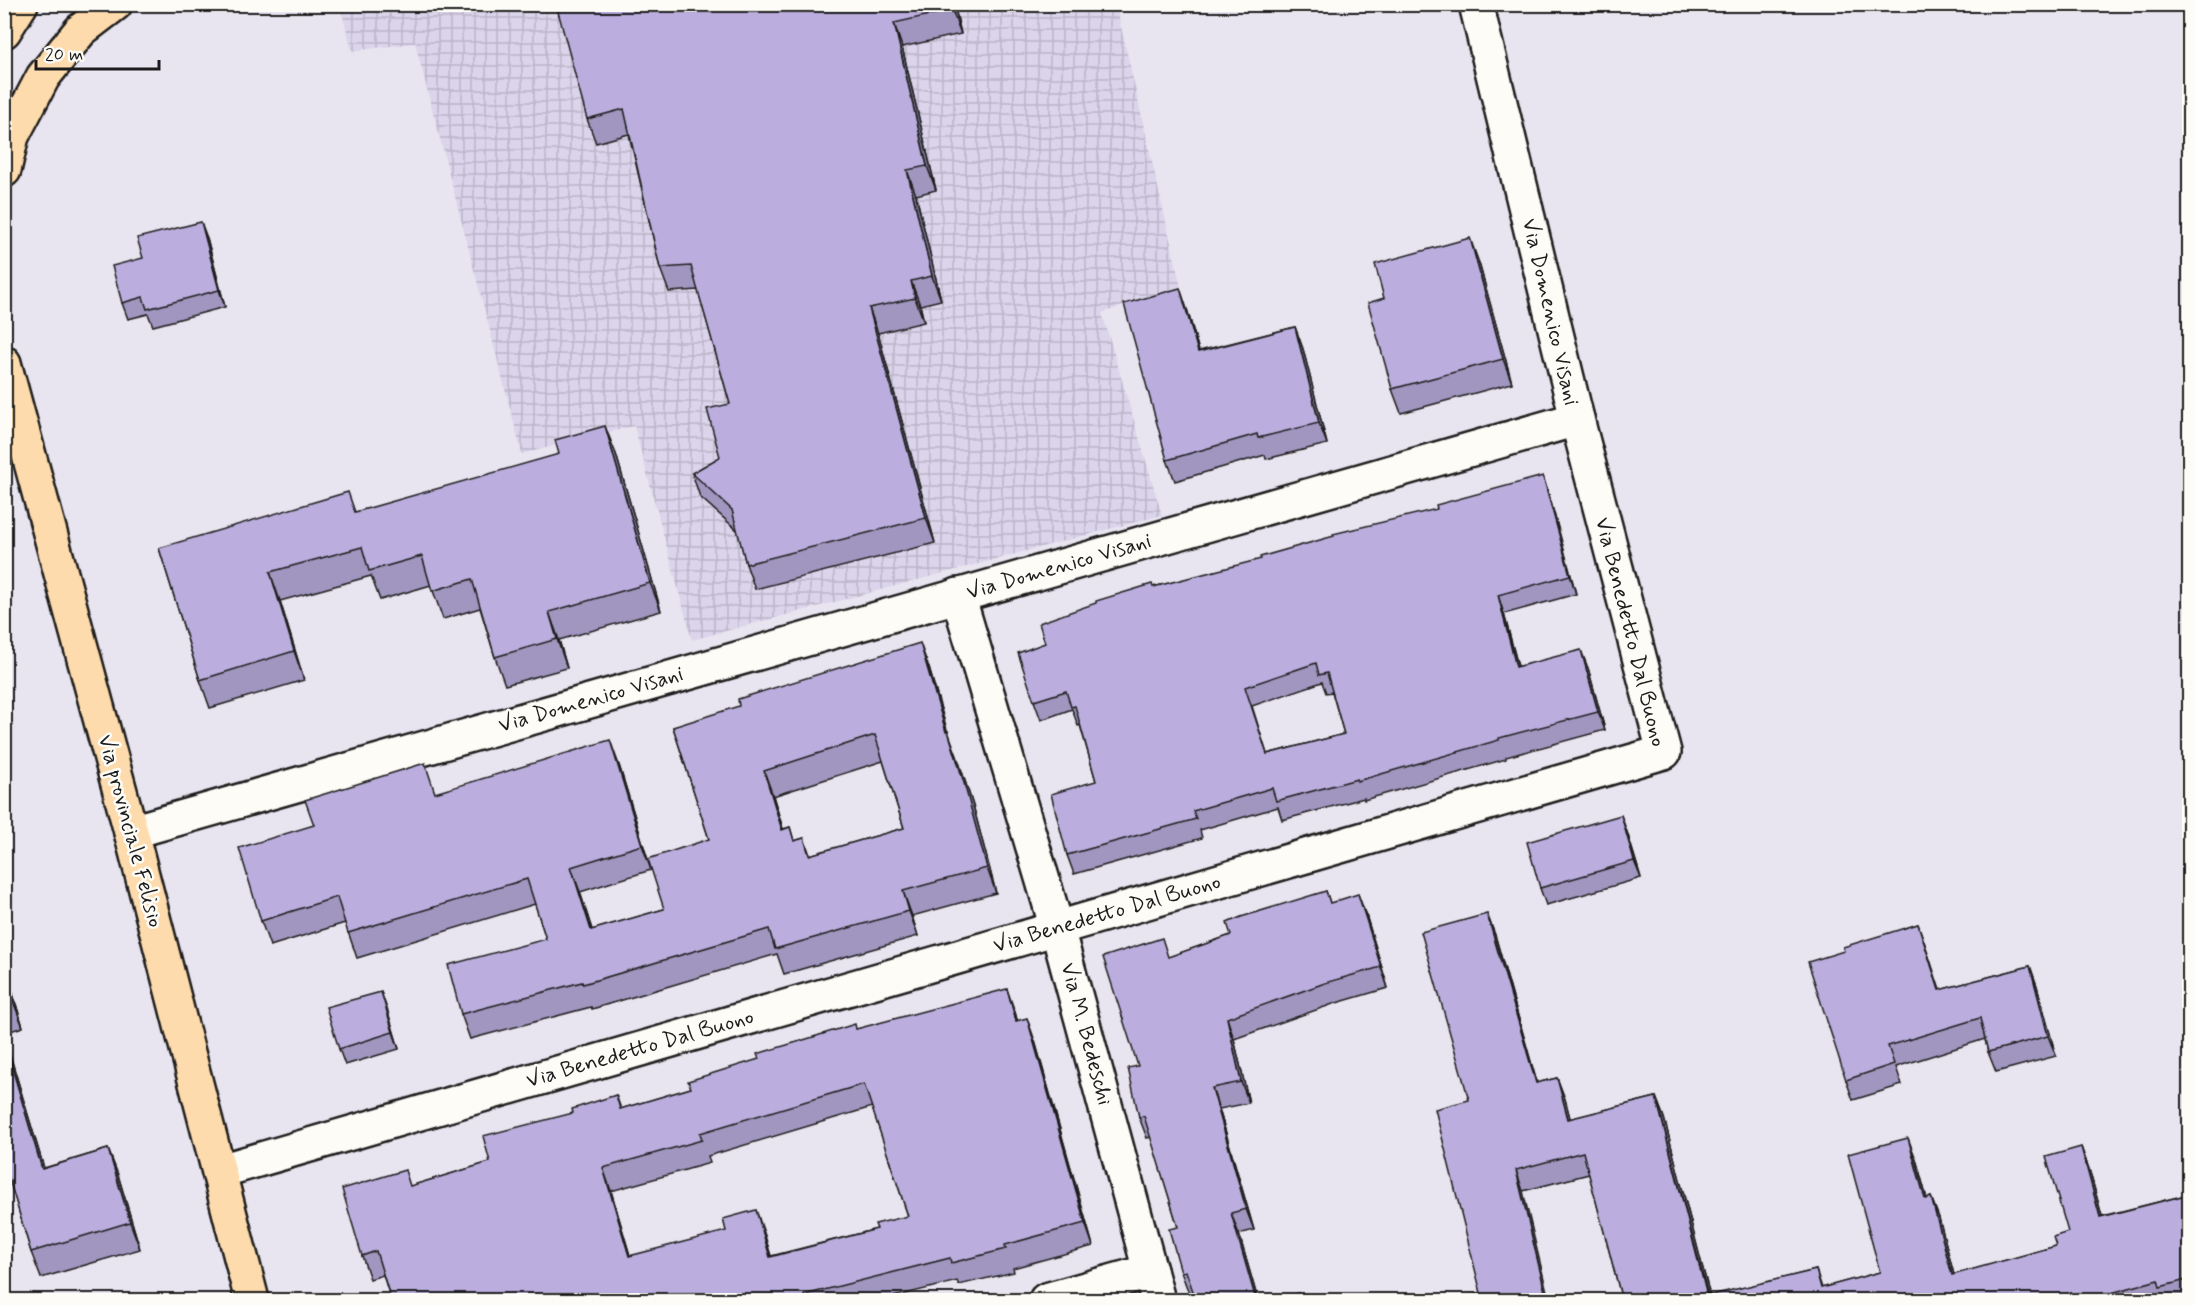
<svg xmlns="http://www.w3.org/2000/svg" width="2194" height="1305" viewBox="0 0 2194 1305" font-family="Mynerve,sans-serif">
<defs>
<pattern id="industrial-grid" width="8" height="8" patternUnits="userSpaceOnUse" patternTransform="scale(1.5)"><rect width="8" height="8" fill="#dbd4eb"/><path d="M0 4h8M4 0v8" fill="none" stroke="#bbb5c9"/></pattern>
</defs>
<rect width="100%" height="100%" fill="#e9e5f0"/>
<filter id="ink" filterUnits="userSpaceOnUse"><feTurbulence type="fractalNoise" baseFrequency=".0167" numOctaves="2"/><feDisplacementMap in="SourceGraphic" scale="12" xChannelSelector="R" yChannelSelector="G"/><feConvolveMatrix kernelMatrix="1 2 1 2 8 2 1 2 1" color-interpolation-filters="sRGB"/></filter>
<g filter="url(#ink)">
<path fill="url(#industrial-grid)" d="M340,5H1116L1181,287L1102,313L1162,515L692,640L634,426L522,454L415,43L352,51Z"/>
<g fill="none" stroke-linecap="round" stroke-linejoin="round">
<g stroke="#1c1c1c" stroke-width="38">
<g id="minor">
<path d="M958,595L1057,928L1158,1300"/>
<path d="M131,832L1577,419L1476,4"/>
<path d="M220,1171L1664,752L1577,419"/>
<path d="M1046,1300L1150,1271"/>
</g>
</g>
<g stroke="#1c1c1c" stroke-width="38">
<g id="major">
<path d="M4,31L21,4"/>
<path d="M4,170L12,136L43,77L81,30L115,4"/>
<path d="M4,363L131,832L252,1300"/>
</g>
</g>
<use href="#minor" stroke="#fdfcf7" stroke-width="33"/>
<use href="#major" stroke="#fedbac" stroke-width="33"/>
</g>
<g fill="#a196bf" stroke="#1c1c1c" stroke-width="1.5" fill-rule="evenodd">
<path d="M954,4L961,34L902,47L936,190L916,195L941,300L920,305L924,322L878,333L935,543L755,589L746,564L738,531L700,497L692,473L720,457L730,404L698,290L669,292L660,268L629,134L596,143L587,119Z"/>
<path d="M207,238L225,307L153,326L148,314L128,319L122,303L143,258Z"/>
<path d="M1479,263L1512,383L1401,413L1392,389L1384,298Z"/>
<path d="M1187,309L1199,351L1295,327L1303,349L1327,444L1266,459L1265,455L1175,481L1167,460Z"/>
<path d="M616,454L661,611L559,640L567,668L505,685L495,657L480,608L443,619L431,585L380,600L371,576L280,601L304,680L210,708L200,680L159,548L356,512Z"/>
<path d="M1549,495L1576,594L1504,614L1518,666L1588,668L1605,730L1506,757V759L1364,800V798L1282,820L1278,807L1200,830L1202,838L1074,874L1067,855L1096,781L1080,725L1078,726L1072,709L1041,720L1034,701L1045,643L1153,587ZM1322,682L1326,693L1332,692L1344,734L1267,754L1252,706Z"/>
<path d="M929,668L947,731L957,756L974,809L996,893L912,916L918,936L784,974L777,954L592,1009L591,1007L470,1039L461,1014L546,939L535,904L357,958L345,923L270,946L261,921L436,793L619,765L651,870L580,892L592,930L664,909L709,839L673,727ZM883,761L904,828L810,855L804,838L794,841L790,827L783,829L773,796Z"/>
<path d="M1627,832L1641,878L1546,905L1540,888Z"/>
<path d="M1326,891L1330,903L1366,915L1388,988L1333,1004L1234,1039L1249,1103L1219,1109L1254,1230L1239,1234L1258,1300H1196L1193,1292L1189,1293L1181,1272L1178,1227L1151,1137L1147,1138L1139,1117L1138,1066L1169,957L1231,935Z"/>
<path d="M1487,914L1495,935L1537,1083L1557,1078L1565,1099L1570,1119L1656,1097L1664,1118L1710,1296L1816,1270L1822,1288L1880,1272L1916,1159L1927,1199L1931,1197L1939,1218L1954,1275L2056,1246L2068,1232L2081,1147L2089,1169L2102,1216L2186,1195L2190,1205V1300H1622L1589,1174L1523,1191L1481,1293L1469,1100Z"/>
<path d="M1918,924L1940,990L2030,966L2037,986L2056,1056L1996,1072L1988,1052L1985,1039L1896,1067L1902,1085L1853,1100L1846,1080L1844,951Z"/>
<path d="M4,965L23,1027L4,1033Z"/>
<path d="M387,1009L399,1049L345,1065L339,1049Z"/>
<path d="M1015,1012L1017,1021L1035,1041L1093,1246L1013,1268L1014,1272L959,1285L957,1281L881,1300H391L383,1275L370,1279L362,1256L411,1186L490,1162L573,1113L616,1095L621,1109L691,1088L856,1029ZM872,1107L908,1216L877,1229L771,1256L764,1233L630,1256L611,1191L710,1163L708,1156Z"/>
<path d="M4,1035L44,1168L108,1149L118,1175L140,1249L41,1278L31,1252L6,1168H4Z"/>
</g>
<g fill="#837a9b" stroke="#1c1c1c" stroke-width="1.5">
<path d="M951,4H954L961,34L952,10Z"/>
<path d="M894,23L902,47L936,190L927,166Z"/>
<path d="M907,170L916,195L941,300L932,276Z"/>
<path d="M201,222L207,238L225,307L219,290Z"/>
<path d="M1470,238L1479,263L1512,383L1503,359Z"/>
<path d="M911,281L920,305L924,322L915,298Z"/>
<path d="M1180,288L1187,309L1205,373L1198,352Z"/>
<path d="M869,308L878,333L935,543L926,518Z"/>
<path d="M1295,327L1303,349L1327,444L1319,423Z"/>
<path d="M605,426L616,454L661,611L650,583Z"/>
<path d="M1543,476L1549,495L1576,594L1570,575Z"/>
<path d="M270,572L280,601L304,680L294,651Z"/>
<path d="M1498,595L1504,614L1523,686L1516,667Z"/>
<path d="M549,612L559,640L567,668L557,639Z"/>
<path d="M920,643L929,668L955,757L946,732Z"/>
<path d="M1581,650L1588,668L1605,730L1598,712Z"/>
<path d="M948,731L957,756L974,809L996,893L987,868Z"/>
<path d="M610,740L619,765L651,870L642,845Z"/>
<path d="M764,771L773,796L791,855L782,830Z"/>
<path d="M1621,815L1627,832L1641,878L1634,861Z"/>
<path d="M571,867L580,892L600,955L591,930Z"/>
<path d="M903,891L912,916L918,936L909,911Z"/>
<path d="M1358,894L1366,915L1388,988L1381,967Z"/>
<path d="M1487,914L1495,935L1543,1104L1536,1083Z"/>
<path d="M1918,924L1925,944L1946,1011L1939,990Z"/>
<path d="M4,965L23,1027L13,1001L4,971Z"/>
<path d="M2030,966L2037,986L2056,1056L2048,1036Z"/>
<path d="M1007,989L1015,1012L1024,1044L1016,1021Z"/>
<path d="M381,992L387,1009L399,1049L393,1032Z"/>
<path d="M1027,1018L1035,1041L1093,1246L1085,1223Z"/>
<path d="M1227,1018L1234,1039L1249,1103L1241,1082Z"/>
<path d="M4,1035L52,1195L42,1169L4,1041Z"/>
<path d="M1557,1078L1565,1099L1576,1140L1568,1119Z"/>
<path d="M1212,1088L1219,1109L1254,1230L1246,1209Z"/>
<path d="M1656,1097L1664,1118L1711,1300H1709Z"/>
<path d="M1908,1138L1916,1159L1933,1221L1925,1199Z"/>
<path d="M2081,1147L2089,1169L2108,1238L2100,1217Z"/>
<path d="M108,1149L118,1175L140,1249L130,1222Z"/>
<path d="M603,1168L611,1191L637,1279L629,1256Z"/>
<path d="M1516,1170L1523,1191L1549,1300H1547Z"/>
<path d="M1931,1197L1939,1218L1960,1297L1952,1275Z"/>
<path d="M756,1210L764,1233L778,1280L770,1257Z"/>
<path d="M1231,1213L1239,1234L1258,1300H1256Z"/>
</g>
<g fill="#bbaede" stroke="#1c1c1c" stroke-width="1.5" fill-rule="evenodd">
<path d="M556,4H951L952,10L894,23L927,166L907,170L932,276L911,281L915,298L869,308L926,518L746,564L732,510L692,473L720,457L707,409L730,404L691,266L660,268L624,109L587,119Z"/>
<path d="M201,222L219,290L147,309L143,297L122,303L112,266L143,258L137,238Z"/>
<path d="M1470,238L1503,359L1392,389L1368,303L1384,298L1375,264Z"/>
<path d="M1180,288L1198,352L1295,327L1319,423L1258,438L1257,434L1167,460L1124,304Z"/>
<path d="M605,426L650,583L549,612L557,639L495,657L472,579L432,591L422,556L369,571L362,547L270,572L294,651L200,680L159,548L348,492L355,512L559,454L555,440Z"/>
<path d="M1543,476L1570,575L1498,595L1516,667L1581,650L1598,712L1499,738V740L1357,781V779L1276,801L1272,788L1193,811L1196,819L1067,855L1051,794L1096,781L1075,706L1071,707L1066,691L1034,701L1018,653L1045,643L1039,623L1096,603V601L1152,584L1153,587L1261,559L1260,557L1334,536L1333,534L1437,509L1436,505ZM1316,663L1319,675L1327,673L1344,734L1267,754L1245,687Z"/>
<path d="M920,643L946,732L948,731L964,783L987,868L903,891L909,911L775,949L769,929L583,984L582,982L461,1014L448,965L546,939L527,879L348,933L337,897L261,921L239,848L314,825L305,800L425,763L435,793L610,740L642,845L571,867L591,930L664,909L648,859L709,839L673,727L739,706L738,699ZM875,735L904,828L809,855L804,838L794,841L790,827L782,830L764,771Z"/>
<path d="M1621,815L1634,861L1540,888L1527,842Z"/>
<path d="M1326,891L1330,903L1358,894L1381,967L1325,983L1227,1018L1241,1082L1212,1088L1246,1209L1231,1213L1256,1300H1196L1186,1271L1181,1272L1169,1229L1178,1227L1144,1116L1139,1117L1128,1068L1138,1066L1103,957L1162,938L1168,957L1231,935L1227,923L1241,917Z"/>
<path d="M1487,914L1536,1083L1557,1078L1568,1119L1656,1097L1707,1296L1816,1270L1821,1288L1880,1272L1848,1154L1908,1138L1925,1199L1931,1197L1952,1275L2056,1246L2053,1237L2068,1232L2046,1157L2081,1147L2100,1217L2186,1195L2190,1208V1279L2160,1287L2158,1280L2086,1300H1622L1583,1152L1516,1170L1547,1300H1469L1467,1296L1481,1293L1435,1109L1469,1100L1421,932Z"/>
<path d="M1918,924L1939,990L2030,966L2048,1036L1988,1052L1980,1018L1888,1046L1894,1064L1846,1080L1808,962L1844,951L1843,947Z"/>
<path d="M4,971L13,1001L4,1003Z"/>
<path d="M1007,989L1016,1021L1027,1018L1085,1223L1005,1245L1006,1249L951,1263L950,1258L804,1295L806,1300H391L376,1251L362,1256L342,1189L405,1170L410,1186L490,1162L483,1136L573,1113L572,1109L616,1095L620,1109L691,1088L688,1081L759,1059L757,1054L797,1042L855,1024L856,1029ZM864,1084L908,1216L875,1224L877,1229L770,1257L756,1210L723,1219L726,1231L629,1256L603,1168L702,1140L700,1133Z"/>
<path d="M381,992L393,1032L339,1049L326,1007Z"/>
<path d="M4,1041L42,1169L108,1149L130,1222L31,1252L4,1162Z"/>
<path d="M1298,1293L1300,1300H1275Z"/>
<path d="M122,1297L123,1300H110Z"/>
</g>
</g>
<g text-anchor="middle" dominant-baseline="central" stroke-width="5" stroke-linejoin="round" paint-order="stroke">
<g font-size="22" fill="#1c1c1c" stroke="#fdfcf7">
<text transform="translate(1550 312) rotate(77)">Via Domenico Visani</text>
<text transform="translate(1059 567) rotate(-16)">Via Domenico Visani</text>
<text transform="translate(1630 632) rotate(76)">Via Benedetto Dal Buono</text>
<text transform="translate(591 700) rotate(-16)">Via Domenico Visani</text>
<text transform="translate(130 831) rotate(75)">Via provinciale Felisio</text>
<text transform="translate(1107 914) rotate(-16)">Via Benedetto Dal Buono</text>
<text transform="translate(1086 1034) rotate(75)">Via M. Bedeschi</text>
<text transform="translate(640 1049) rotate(-16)">Via Benedetto Dal Buono</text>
</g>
</g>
<rect width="2194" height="1305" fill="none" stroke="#fdfcf7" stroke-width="24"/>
<rect x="12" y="12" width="2170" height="1281" fill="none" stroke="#1c1c1c" stroke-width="2" filter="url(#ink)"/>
<path d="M36 60v9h123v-9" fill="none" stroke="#1c1c1c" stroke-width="3"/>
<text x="45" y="60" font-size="18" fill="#1c1c1c" stroke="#fdfcf7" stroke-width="4.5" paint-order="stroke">20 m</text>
</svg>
